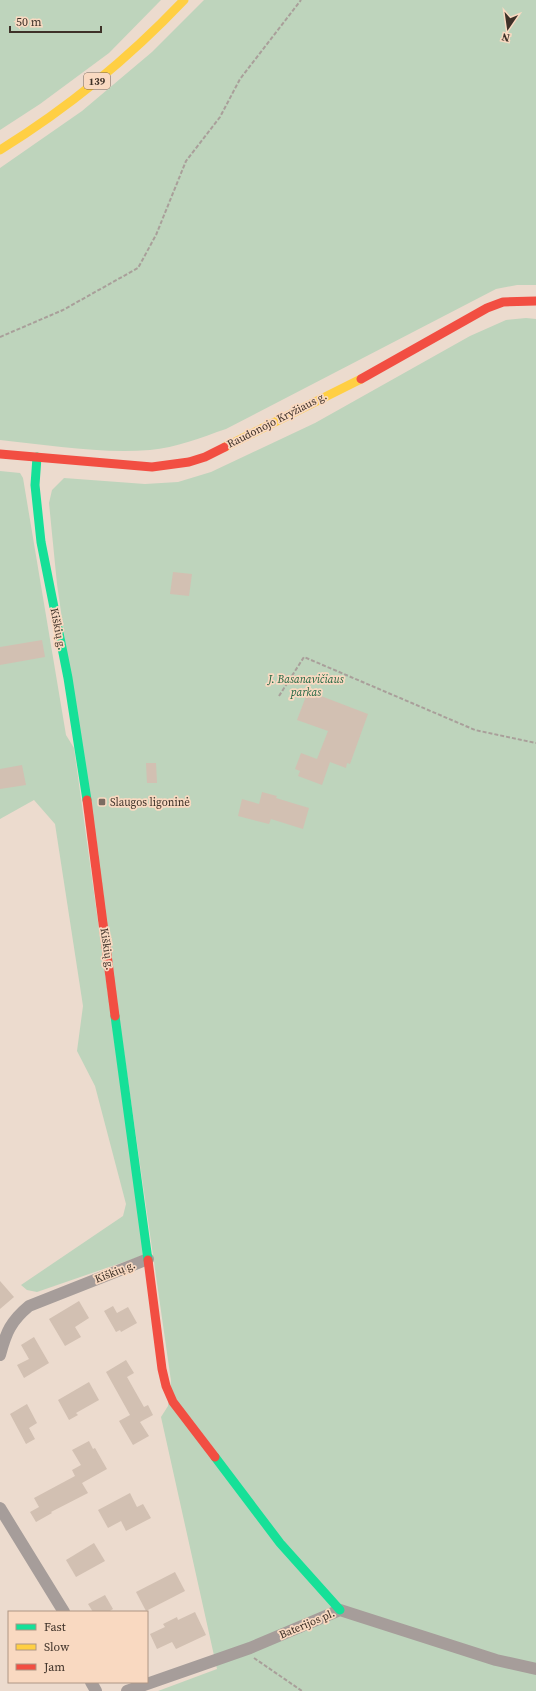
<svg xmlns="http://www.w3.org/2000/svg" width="536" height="1691" viewBox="0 0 536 1691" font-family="'Source Serif 4',serif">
<rect width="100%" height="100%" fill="#ecdbce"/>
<g fill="#bed4bc">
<path d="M0,0H161L109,53L40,104L0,130Z"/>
<path d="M204,0H536V285H517L496,289L226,429C202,437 176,448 150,450C100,454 49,445 0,440V168L82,111L152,52Z"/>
<path d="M526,318L536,319V1691H158L217,1669L161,1417L168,1406L171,1381L57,584L49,503L52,490L64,478L145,484L178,482L211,472L315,423L470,336L506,320Z"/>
<path d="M0,471L20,473L23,478L66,735L74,748L144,1255L37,1292L27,1290L21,1285L123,1216L126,1204L95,1086L77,1051L83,1006L55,824L34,800L0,819Z"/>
</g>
<g fill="#d2c0b2">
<path d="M173,572L192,574L189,596L170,594Z"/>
<path d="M42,640L45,657L0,665V647Z"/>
<path d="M308,691L368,714L350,764L347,763L346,768L330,762L322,785L298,776L300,771L295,769L301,753L317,759L328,731L297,720Z"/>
<path d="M146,763H156L157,783H147Z"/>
<path d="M22,765L26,785L0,789V769Z"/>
<path d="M262,792L277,796L276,798L309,808L303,829L271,819L269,824L238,816L242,799L259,804Z"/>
<path d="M0,1281L14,1297L0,1309Z"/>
<path d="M79,1301L89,1318L75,1327L81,1337L65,1346L49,1319Z"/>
<path d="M113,1306L117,1313L128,1307L137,1323L121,1332L120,1330L116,1332L104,1311Z"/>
<path d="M34,1337L49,1363L24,1378L17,1365L29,1359L21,1345Z"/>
<path d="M126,1360L134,1373L127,1377L144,1407L148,1405L153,1415L140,1422L149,1436L133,1445L119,1421L130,1415L106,1372Z"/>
<path d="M89,1382L99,1400L76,1413L78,1415L69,1420L58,1400Z"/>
<path d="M27,1404L37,1423L29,1428L35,1439L26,1444L10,1414Z"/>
<path d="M89,1441L93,1449L95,1448L107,1469L82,1483L88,1493L51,1512L52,1513L36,1522L30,1512L39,1507L34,1498L75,1476L72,1470L81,1465L72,1450Z"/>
<path d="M130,1493L137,1507L143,1504L151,1518L126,1531L121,1521L108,1528L98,1510Z"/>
<path d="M94,1543L105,1561L76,1577L66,1560Z"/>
<path d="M175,1572L185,1591L146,1611L136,1592Z"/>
<path d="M105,1595L113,1609L108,1612H93L88,1604Z"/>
<path d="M195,1612L206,1635L176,1649L172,1642L157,1649L150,1634L165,1627L163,1624L177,1617L178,1620Z"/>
</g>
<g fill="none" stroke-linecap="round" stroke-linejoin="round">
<g stroke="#a99f9a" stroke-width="2" stroke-dasharray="4 2" stroke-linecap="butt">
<path d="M0,337L63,310L138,268L156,235L186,161L220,117L240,79L301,0"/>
<path d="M279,696L304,657L475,730L536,743"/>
<path d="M254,1658L302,1691"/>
</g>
<g stroke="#a69d9a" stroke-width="12">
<path d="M0,1355C6,1332 11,1321 29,1306L148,1259"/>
<path d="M0,1508L64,1612"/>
<path d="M91,1682L96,1691"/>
<path d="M127,1691L250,1648L340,1610L496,1660L536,1669"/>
</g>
<g stroke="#16e098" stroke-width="9">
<path d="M37,457L35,485L41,542L68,678L87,800"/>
<path d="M115,1016L148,1260"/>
<path d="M215,1457L280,1543L340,1610"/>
</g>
<g stroke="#ffcf43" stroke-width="9">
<path d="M0,150C68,108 129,58 184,0"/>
<path d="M225,447L361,379"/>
</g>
<g stroke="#f24e42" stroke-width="9">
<path d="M361,379L487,308L503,302L536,301"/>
<path d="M0,454L152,467L189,462L205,457L225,447"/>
<path d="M87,800L115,1016"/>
<path d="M148,1260L162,1369L166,1386L173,1402L215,1457"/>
</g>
</g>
<rect fill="#7b6c62" stroke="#f9d9c1" stroke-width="1.5" x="98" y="798" width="8" height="8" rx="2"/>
<g text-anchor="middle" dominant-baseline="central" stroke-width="3.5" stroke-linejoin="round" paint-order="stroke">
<rect fill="#f9d9c1" stroke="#766356" stroke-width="1" x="84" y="73" width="26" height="16" rx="3"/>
<g font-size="10" font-weight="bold" fill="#3e3128">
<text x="97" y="81">139</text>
</g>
<g font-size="11" fill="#3e3128" stroke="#f9d9c1">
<text transform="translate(277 420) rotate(-27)">Raudonojo Kryžiaus g.</text>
<text transform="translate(58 629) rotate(79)">Kiškių g.</text>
<text transform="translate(107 949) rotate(82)">Kiškių g.</text>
<text transform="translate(115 1272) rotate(-21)">Kiškių g.</text>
<text transform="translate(307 1624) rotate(-23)">Baterijos pl.</text>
</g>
<g font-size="11" font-style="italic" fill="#206541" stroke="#f9d9c1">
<text x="306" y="679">J. Basanavičiaus<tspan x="306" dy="13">parkas</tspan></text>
</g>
<g font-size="11" fill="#3e3128" stroke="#f9d9c1" text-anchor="start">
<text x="110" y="802">Slaugos ligoninė</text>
</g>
</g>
<rect x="8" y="1611" width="140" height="72" fill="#f9d9c1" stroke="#ae9684"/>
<rect x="16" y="1624" width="20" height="6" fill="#16e098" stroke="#ae9684"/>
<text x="44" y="1631" font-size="12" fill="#3e3128">Fast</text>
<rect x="16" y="1644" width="20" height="6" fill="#ffcf43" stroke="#ae9684"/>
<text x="44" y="1651" font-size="12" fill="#3e3128">Slow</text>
<rect x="16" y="1664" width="20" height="6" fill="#f24e42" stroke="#ae9684"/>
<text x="44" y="1671" font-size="12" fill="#3e3128">Jam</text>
<g transform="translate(508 28) rotate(193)" stroke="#f9d9c1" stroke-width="3" paint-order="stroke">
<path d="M0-3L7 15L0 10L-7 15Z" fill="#3e3128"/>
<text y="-6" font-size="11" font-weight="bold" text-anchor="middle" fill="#3e3128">N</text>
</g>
<path d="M10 26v6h91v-6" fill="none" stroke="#3e3128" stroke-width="2"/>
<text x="16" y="26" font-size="12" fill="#3e3128" stroke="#f9d9c1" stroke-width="3" paint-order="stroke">50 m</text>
</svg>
